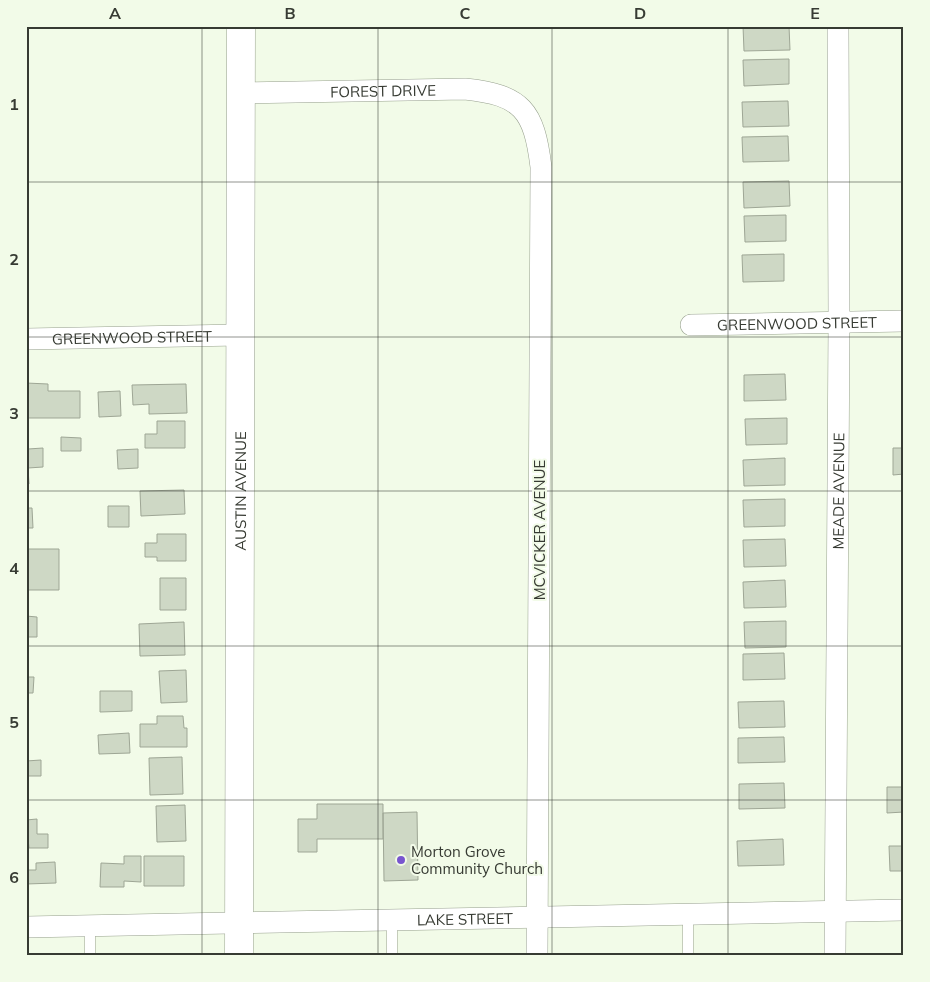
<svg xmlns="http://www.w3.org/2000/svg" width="930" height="982" viewBox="0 0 930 982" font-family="Mulish,sans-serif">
<rect width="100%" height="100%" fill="#f2fbe8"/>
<path fill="#ced8c5" stroke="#9ea695" d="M743,26h46l1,24 -46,1z
M789,59v25l-45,2 -1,-26z
M788,101l1,25 -46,1 -1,-25z
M788,136l1,25 -46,1 -1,-25z
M789,181l1,25 -46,2 -1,-26z
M786,215v26l-41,1 -1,-26z
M784,254v27l-41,1 -1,-27z
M785,374l1,26 -42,1v-26z
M26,383l22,1v7h32v27h-54z
M186,384l1,29 -38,1v-10l-16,1 -1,-20z
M120,391l1,25 -22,1 -1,-25z
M787,418v26l-41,1 -1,-26z
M157,421h28v27h-40v-14h12z
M61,437l20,1v13h-20z
M26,443l2,6 15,-1v19l-15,1 1,16h-3z
M893,448h11v26l-11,1z
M138,449v19l-20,1 -1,-19z
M785,458v27l-41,1 -1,-26z
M184,490l1,24 -44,2 -1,-25z
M785,499v27l-41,1 -1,-27z
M108,506h21v21h-21z
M26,508h6l1,20h-7z
M157,534h29v27h-29v-4h-12v-14h12z
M785,539l1,27 -42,1 -1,-27z
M26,549h33v41h-33z
M160,578h26v32h-26z
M785,580l1,27 -42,1 -1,-26z
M26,616l11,1v20h-11z
M786,621v26l-41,1 -1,-26z
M184,622l1,33 -45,1 -1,-32z
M784,653l1,26 -42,1v-26z
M186,670l1,32 -26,1 -2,-32z
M26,677h8l-1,16h-7z
M100,691h32v20l-32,1z
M784,701l1,26 -46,1 -1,-26z
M157,716h26l1,12h3v19h-47v-23h17z
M129,733l1,20 -31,1 -1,-19z
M784,737l1,25 -47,1v-25z
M182,757l1,37 -33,1 -1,-37z
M41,760v16h-15v-15z
M784,783l1,25 -46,1v-25z
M887,787h17v25l-17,1z
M317,804h66v35h-66v13h-19v-33h19z
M185,805l1,36 -29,1 -1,-36z
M417,812l1,68 -34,1 -1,-68z
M37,819v15h11v14h-19l-3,-28z
M783,839l1,26 -46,1 -1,-25z
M889,846h15v25h-14z
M124,856h17v26l-17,-1v6h-24l1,-24 23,1z
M144,856h40v30h-40z
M55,862l1,21 -30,1v-14h10v-7z"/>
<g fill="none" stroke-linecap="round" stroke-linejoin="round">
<g stroke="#97a08e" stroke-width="11">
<path id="lane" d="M90,926v30
M392,956v-36
M688,956v-42"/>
</g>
<g stroke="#97a08e" stroke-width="22">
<g id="street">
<path id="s1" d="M241,93l224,-4c57,6 69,21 76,78l-4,789"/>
<path id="s2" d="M691,325l213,-4"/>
<path id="s3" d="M26,339l213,-4"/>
<path id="s4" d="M26,927l878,-17"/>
<path id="s5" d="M835,956l4,-634 -1,-296"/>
</g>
</g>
<g stroke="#97a08e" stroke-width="29">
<g id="secondary">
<path id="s6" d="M239,956l2,-930"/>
</g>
</g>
<use href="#lane" stroke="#fff" stroke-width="10"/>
<use href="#street" stroke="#fff" stroke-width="21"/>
<use href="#secondary" stroke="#fff" stroke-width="28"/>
</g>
<path fill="none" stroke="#373b33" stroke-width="1" stroke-opacity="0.55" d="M202,26v930M378,26v930M552,26v930M728,26v930M26,182h878M26,337h878M26,491h878M26,646h878M26,800h878"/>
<circle fill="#7855cf" stroke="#f2fbe8" stroke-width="2" cx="401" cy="860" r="5"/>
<g text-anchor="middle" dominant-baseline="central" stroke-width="4" stroke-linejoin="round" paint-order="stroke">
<g font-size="15" fill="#373b33" stroke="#f2fbe8">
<text stroke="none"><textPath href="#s1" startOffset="142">FOREST DRIVE</textPath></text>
<text stroke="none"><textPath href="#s2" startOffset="106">GREENWOOD STREET</textPath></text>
<text stroke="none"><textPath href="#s3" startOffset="106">GREENWOOD STREET</textPath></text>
<text stroke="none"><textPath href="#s6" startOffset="465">AUSTIN AVENUE</textPath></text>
<text stroke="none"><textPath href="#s5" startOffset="465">MEADE AVENUE</textPath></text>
<text transform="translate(539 530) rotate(-90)">MCVICKER AVENUE</text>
<text stroke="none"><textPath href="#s4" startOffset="439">LAKE STREET</textPath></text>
</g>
<g font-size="15" fill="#373b33" stroke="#f2fbe8" text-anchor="start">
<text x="411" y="851">Morton Grove<tspan x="411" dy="17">Community Church</tspan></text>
</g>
</g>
<rect width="930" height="982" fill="none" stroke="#f2fbe8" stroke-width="55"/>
<rect x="28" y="28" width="874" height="926" fill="none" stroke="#373b33" stroke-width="2"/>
<g font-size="16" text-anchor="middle" font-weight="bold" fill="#373b33">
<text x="115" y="19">A</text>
<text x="290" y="19">B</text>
<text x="465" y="19">C</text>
<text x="640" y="19">D</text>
<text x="815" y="19">E</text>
<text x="14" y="110">1</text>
<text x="14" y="265">2</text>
<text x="14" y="419">3</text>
<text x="14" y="574">4</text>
<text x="14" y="728">5</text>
<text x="14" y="883">6</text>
</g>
</svg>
